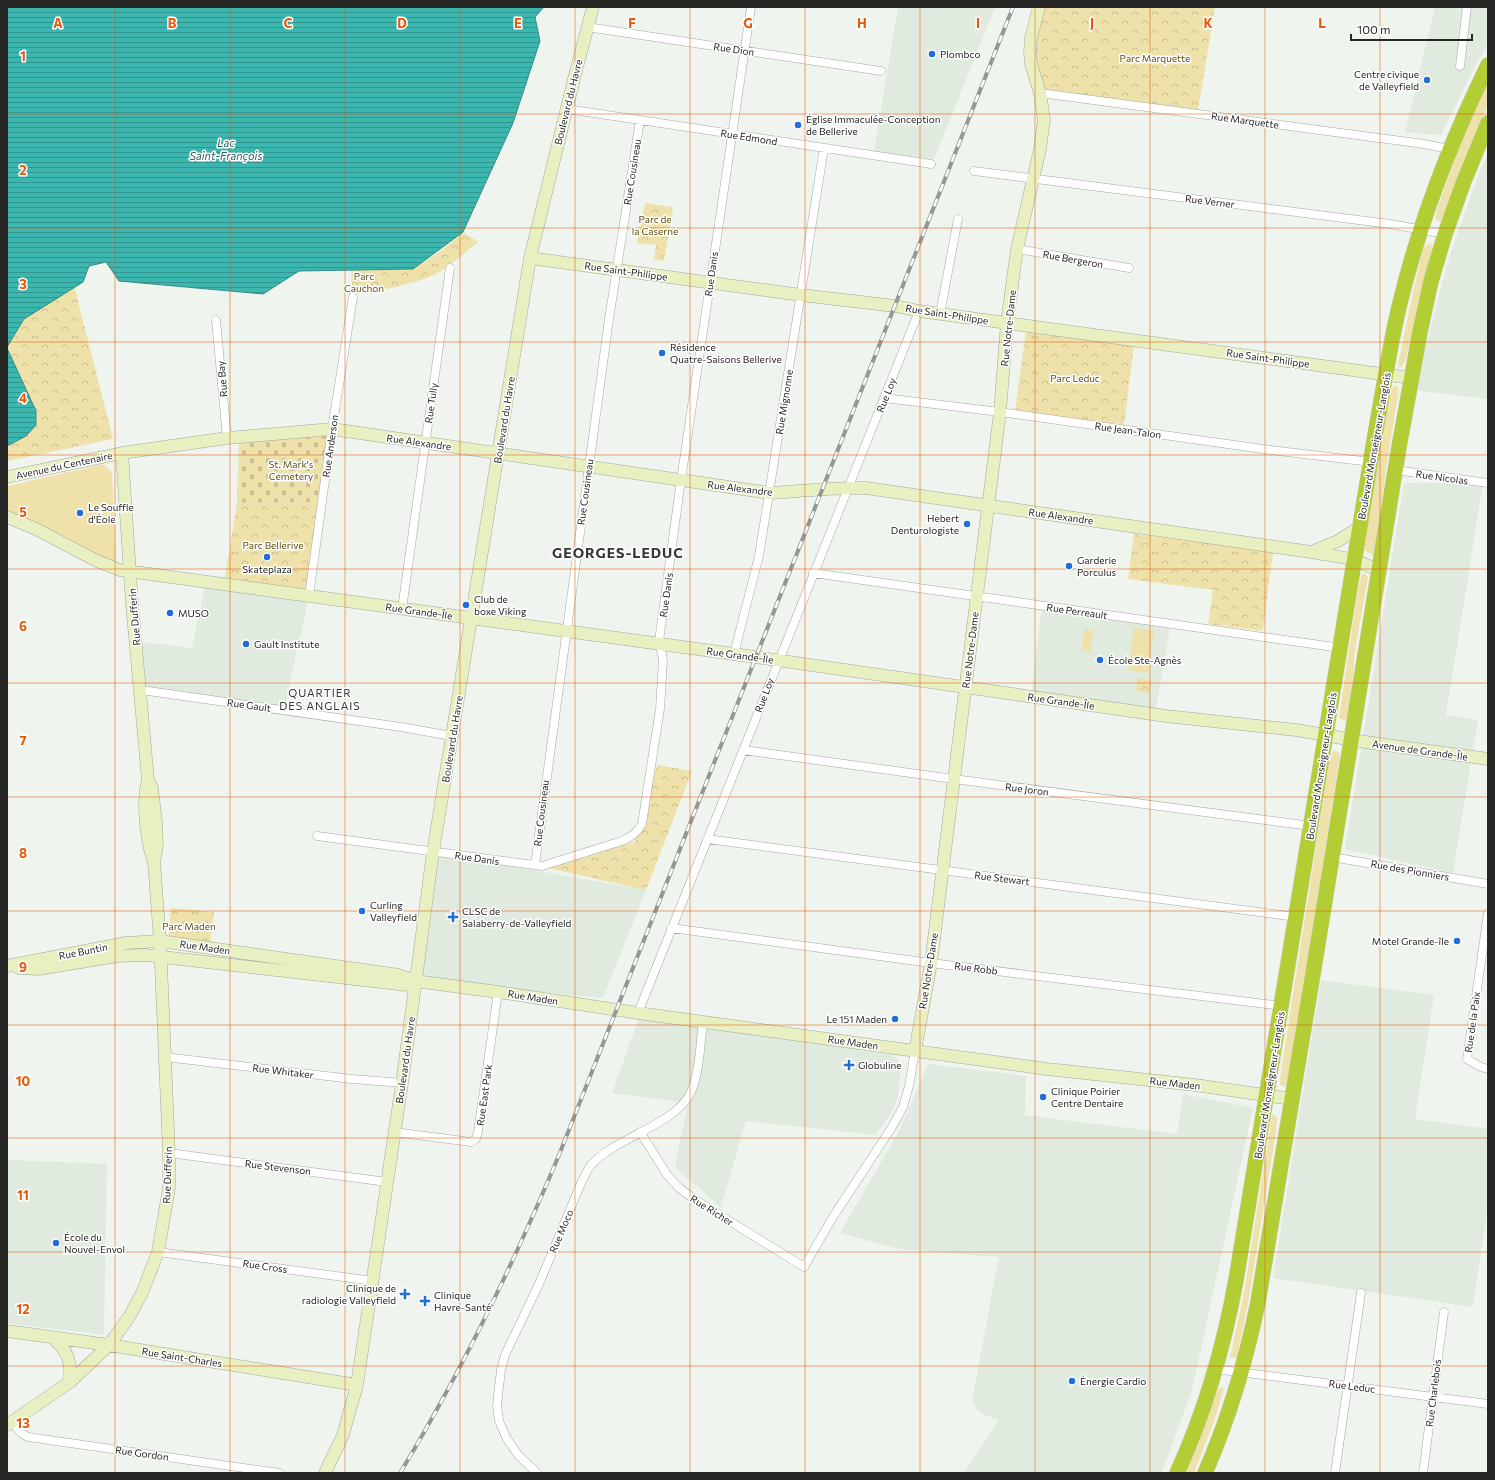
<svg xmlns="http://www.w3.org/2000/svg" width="1495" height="1480" viewBox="0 0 1495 1480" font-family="Commissioner,sans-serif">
<defs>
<pattern id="forest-crowns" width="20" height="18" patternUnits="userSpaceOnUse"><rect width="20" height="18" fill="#eee1aa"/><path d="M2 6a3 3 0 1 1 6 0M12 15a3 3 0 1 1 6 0" fill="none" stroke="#ccc192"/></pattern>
<pattern id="cemetery-stones" width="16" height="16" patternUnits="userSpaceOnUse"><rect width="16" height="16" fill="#eee1aa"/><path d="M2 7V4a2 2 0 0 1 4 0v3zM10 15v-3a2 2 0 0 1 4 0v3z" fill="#ccc192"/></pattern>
<pattern id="water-rules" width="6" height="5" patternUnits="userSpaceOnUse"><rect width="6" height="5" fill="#3cb7b0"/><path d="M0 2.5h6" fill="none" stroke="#32958f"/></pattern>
</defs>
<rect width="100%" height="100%" fill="#eff4ee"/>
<path fill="#e0eadf" d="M898,7h97l-61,152 -60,-7z
M1435,7h53v36l-12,21 -35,71 -36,-3z
M1488,152v247l-74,-9 37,-139 30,-83z
M1404,483h79l-37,232 32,5 -25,153 -108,-24z
M206,581l103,15 -25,114 -143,-20 -5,-49 56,7z
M1042,606l129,18 -16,90 -124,-18z
M433,852l213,38 -43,108 -188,-17z
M1321,980l113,15 -19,124 73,10v76l-15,102 -200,-29z
M639,1018l252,37 6,3 4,9 -3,30 -7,16 -15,22 -130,-14 -25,87 -24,-22 -13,-9 -9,-11 13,-63 -76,-10z
M928,1064l98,12 -1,39 30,4 122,15 6,-40 70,14 -61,282 -23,63 -8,20h-197l35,-53 -14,-5 -9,-6 -4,-8 27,-144 -100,-8 -59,-16 59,-102z
M7,1160l100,4 -3,171 -97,-12z"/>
<path fill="#eee1aa" d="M1488,82v23l-25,57 -19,53 -2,5 -5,1 -2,-5 29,-84z
M1428,244l4,1v5l-26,109 -3,6 -3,3 -2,-3 11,-54 14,-62z
M1396,386l3,3 -13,80 -10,82 -1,5 -11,-6 26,-156 3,-7z
M104,464l8,9 4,86 -3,3 -106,-48v-28z
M1362,574h3l3,3 -13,73 -5,64 -5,7 -6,-3 19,-129z
M1134,628l20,3 -6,42 -20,-3z
M1085,629l8,2 -3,21 -9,-2z
M1334,751l5,1 1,3 -51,322 -2,7 -2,3 -5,-2v-7l49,-315 3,-9z
M1272,1115h3l2,3 -1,14 -28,171 -11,54 -7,1 14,-65z
M1219,1388h5l-7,25 -23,60h-11l32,-77z"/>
<path fill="url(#forest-crowns)" d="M1045,7h170l-18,109 -157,-23 -7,-31 5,-38z
M645,203l28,4 -9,54 -10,-1 2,-15 -19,-2z
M463,232l15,10c-14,11 -28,25 -44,33 -25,11 -55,15 -81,20l-2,-25 62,-1 27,-17z
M76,285l-1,4 38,150 -106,22v-15l19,-10 9,-11 1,-14 -29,-64 17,-28z
M1026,331l108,14 -10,80 -109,-14z
M321,502l-12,94 -85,-12 13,-81z
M1134,534l139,17 -10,80 -55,-7 5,-34 -85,-11z
M1138,678l13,2 -2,13 -13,-2z
M657,765l35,6 -46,119 -111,-25 100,-23z
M171,908l43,4 -4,33 -42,-6z"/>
<path fill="url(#cemetery-stones)" d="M331,433l-10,69 -84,1 2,-63z"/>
<path fill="url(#water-rules)" stroke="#358c86" d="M7,7h537l-9,10 5,24 -27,82 -50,109 -50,37 -114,2 -36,23 -144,-13 -13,-19 -17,4 -6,16 -59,37 -17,28z
M7,348l29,63v14l-10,11 -19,10z"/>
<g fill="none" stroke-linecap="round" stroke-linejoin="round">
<g stroke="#a4a8a3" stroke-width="9">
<path id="street" d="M587,27l294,44
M1460,66l7,-59
M1040,93l384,51 25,5
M567,109l364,55
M974,171l416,53 55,10
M1017,249l112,19
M940,314l18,-95
M216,320l11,118
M884,398l116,14 270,38 101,12
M1395,470l93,13
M813,573l528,75
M309,596l23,-167 21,-132
M402,609l48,-341
M734,654l25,-98 65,-408
M141,690l260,37 51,9
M743,750l211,29 357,47
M317,836l225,30 80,-25c9,-4 15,-8 20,-17l18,-115 3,-49 -4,-19 22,-161 70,-473
M707,839l589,78
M1332,857l156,27
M535,865l74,-546 31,-199
M1488,913l-21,146 14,8 7,2
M671,928l260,35 351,43
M638,1013c92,-235 188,-468 281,-702
M165,1057l187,22 50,4
M394,1132l77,10 5,-3 2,-7 20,-140
M640,1132l28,44 11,12 15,11 110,68 29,-50 59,-90 11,-20 6,-21 6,-35
M169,1153l218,29
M158,1252l215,29
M1215,1369l273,35
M12,1422l9,11 7,4 251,36
M537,1473l-18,-17 -12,-17 -8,-18 -2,-16 4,-35 4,-15 34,-71 43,-103c3,-5 5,-11 9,-16 24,-27 83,-40 99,-71 10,-20 10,-50 13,-72
M1335,1473l26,-180
M1423,1473l21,-161"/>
</g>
<g stroke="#a4a8a3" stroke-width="13">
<path id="secondary" d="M530,258l271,37 94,11 24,5 492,67
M122,453l10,151 16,176c-6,20 -2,60 5,79
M7,477l115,-24 105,-15 105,-9 438,64c32,-2 65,-6 96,-5l445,64c26,5 45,5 67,19
M7,517l29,12 61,32 23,9 614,84 432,62 130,14 69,12 123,17
M1311,552l27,-11 23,-15
M7,966l119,-23 34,-2 239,34 16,6 83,11 140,21 409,56 148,16 97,14
M18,968l21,1 78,-13 28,-1 253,29 7,1 10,-4
M915,1051l16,-88 23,-184 46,-367 7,-89 10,-74 23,-100 4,-29 -4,-27 -9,-29 -1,-13 1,-13 8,-31
M7,1331l102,14 248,40
M53,1338c16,14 18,23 17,44
M7,1425l63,-43 39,-37 20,-28 13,-24 16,-41 11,-64v-35l-9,-212 -6,-79 3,-16 -1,-24 -4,-34 -4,-8
M325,1473l18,-38 14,-50 45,-302 31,-231 97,-594 46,-187 17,-64"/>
</g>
<g stroke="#cfcfcf" stroke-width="16">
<path id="highway" d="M1177,1473c28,-61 47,-127 59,-193l139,-845c8,-43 14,-86 24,-128 20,-84 51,-164 89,-242
M1205,1473c24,-55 41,-112 53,-171l53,-316 88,-539 21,-115 11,-51 14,-47 19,-53 24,-58"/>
</g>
<use href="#street" stroke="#fff" stroke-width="8"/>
<use href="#secondary" stroke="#e8f0c2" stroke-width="12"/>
<use href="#highway" stroke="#b3cd34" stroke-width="15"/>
<g stroke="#949793" stroke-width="4">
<path id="rail" d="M400,1473c62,-102 113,-208 159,-318l454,-1148"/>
</g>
<use href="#rail" stroke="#fff" stroke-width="2.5" stroke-dasharray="8" stroke-linecap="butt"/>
</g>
<path fill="none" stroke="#e8590c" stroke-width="1" stroke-opacity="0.55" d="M115,7v1466M230,7v1466M345,7v1466M460,7v1466M575,7v1466M690,7v1466M805,7v1466M920,7v1466M1035,7v1466M1150,7v1466M1265,7v1466M1380,7v1466M7,114h1481M7,228h1481M7,342h1481M7,455h1481M7,569h1481M7,683h1481M7,797h1481M7,911h1481M7,1025h1481M7,1138h1481M7,1252h1481M7,1366h1481"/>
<g fill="#226dd9" stroke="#fff" stroke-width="1.5">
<circle cx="932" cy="54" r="4"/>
<circle cx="1427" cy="80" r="4"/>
<circle cx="798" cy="125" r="4"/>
<circle cx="662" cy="353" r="4"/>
<circle cx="80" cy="513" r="4"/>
<circle cx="967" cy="524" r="4"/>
<circle cx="267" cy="557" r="4"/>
<circle cx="1069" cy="566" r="4"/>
<circle cx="466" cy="605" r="4"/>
<circle cx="170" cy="613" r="4"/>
<circle cx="246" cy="644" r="4"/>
<circle cx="1100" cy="660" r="4"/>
<circle cx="362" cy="911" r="4"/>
<path d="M451 911h4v4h4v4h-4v4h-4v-4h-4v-4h4z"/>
<circle cx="1457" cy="941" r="4"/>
<circle cx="895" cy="1019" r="4"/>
<path d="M847 1059h4v4h4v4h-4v4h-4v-4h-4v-4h4z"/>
<circle cx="1043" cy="1097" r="4"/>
<circle cx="56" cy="1243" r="4"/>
<path d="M403 1288h4v4h4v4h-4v4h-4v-4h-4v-4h4z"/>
<path d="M423 1295h4v4h4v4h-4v4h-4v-4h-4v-4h4z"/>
<circle cx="1072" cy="1381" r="4"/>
</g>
<g text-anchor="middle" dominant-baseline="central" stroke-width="3" stroke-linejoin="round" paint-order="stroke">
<g font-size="10" fill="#262725" stroke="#fff">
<text transform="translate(734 49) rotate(8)">Rue Dion</text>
<text transform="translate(568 102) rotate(-76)">Boulevard du Havre</text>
<text transform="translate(1245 120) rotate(8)">Rue Marquette</text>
<text transform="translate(749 137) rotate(9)">Rue Edmond</text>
<text transform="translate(632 172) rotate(-81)">Rue Cousineau</text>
<text transform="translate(1210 201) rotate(7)">Rue Verner</text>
<text transform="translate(1073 259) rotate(10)">Rue Bergeron</text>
<text transform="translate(626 271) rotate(8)">Rue Saint-Philippe</text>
<text transform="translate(711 274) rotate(-82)">Rue Danis</text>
<text transform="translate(947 314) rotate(9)">Rue Saint-Philippe</text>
<text transform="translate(1008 328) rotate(-84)">Rue Notre-Dame</text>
<text transform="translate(1268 358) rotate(8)">Rue Saint-Philippe</text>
<text transform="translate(222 379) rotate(-95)">Rue Bay</text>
<text transform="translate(886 395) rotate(-68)">Rue Loy</text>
<text transform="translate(784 402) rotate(-81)">Rue Mignonne</text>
<text transform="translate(431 403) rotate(-82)">Rue Tully</text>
<text transform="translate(504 420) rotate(-81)">Boulevard du Havre</text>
<text transform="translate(1128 430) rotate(8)">Rue Jean-Talon</text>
<text transform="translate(419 442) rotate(8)">Rue Alexandre</text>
<text transform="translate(330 446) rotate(-82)">Rue Anderson</text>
<text transform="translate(1374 446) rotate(-80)">Boulevard Monseigneur-Langlois</text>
<text transform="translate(64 465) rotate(-12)">Avenue du Centenaire</text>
<text transform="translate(1442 477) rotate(8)">Rue Nicolas</text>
<text transform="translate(740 488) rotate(7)">Rue Alexandre</text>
<text transform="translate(585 492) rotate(-82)">Rue Cousineau</text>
<text transform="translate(1061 516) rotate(8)">Rue Alexandre</text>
<text transform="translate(666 595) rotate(-82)">Rue Danis</text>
<text transform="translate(419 611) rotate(8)">Rue Grande-Île</text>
<text transform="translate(1077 611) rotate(8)">Rue Perreault</text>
<text transform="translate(134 617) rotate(-95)">Rue Dufferin</text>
<text transform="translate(970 650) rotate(-83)">Rue Notre-Dame</text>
<text transform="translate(740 655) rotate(8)">Rue Grande-Île</text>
<text transform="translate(764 695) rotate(-69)">Rue Loy</text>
<text transform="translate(1061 701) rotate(8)">Rue Grande-Île</text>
<text transform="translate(249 705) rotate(8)">Rue Gault</text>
<text transform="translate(452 739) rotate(-81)">Boulevard du Havre</text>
<text transform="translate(1420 750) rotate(8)">Avenue de Grande-Île</text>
<text transform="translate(1321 766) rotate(-81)">Boulevard Monseigneur-Langlois</text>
<text transform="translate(1027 789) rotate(7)">Rue Joron</text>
<text transform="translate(541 813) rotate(-83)">Rue Cousineau</text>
<text transform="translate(477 858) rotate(8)">Rue Danis</text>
<text transform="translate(1410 870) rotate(10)">Rue des Pionniers</text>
<text transform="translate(1002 878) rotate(7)">Rue Stewart</text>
<text transform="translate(205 947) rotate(8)">Rue Maden</text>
<text transform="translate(83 951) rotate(-11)">Rue Buntin</text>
<text transform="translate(976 968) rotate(7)">Rue Robb</text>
<text transform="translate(928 971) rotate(-81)">Rue Notre-Dame</text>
<text transform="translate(533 997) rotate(9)">Rue Maden</text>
<text transform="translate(1472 1022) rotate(-82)">Rue de la Paix</text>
<text transform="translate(853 1042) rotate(8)">Rue Maden</text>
<text transform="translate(405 1060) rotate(-82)">Boulevard du Havre</text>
<text transform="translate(283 1071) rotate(7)">Rue Whitaker</text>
<text transform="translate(1175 1083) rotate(6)">Rue Maden</text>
<text transform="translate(1269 1085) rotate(-81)">Boulevard Monseigneur-Langlois</text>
<text transform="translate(484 1095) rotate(-82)">Rue East Park</text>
<text transform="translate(278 1167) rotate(7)">Rue Stevenson</text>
<text transform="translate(167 1175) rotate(-88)">Rue Dufferin</text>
<text transform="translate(712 1210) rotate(32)">Rue Richer</text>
<text transform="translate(561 1231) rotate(-67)">Rue Moco</text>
<text transform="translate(265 1266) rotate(8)">Rue Cross</text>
<text transform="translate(182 1357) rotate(9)">Rue Saint-Charles</text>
<text transform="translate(1352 1386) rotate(7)">Rue Leduc</text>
<text transform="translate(1433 1393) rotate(-83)">Rue Charlebois</text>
<text transform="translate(142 1453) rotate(8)">Rue Gordon</text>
</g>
<g font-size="10" fill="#262725" stroke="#fff" text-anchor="start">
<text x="940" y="54">Plombco</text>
<text x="1419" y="74" text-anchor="end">Centre civique<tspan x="1419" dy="12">de Valleyfield</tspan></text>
<text x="806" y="119">Église Immaculée-Conception<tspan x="806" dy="12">de Bellerive</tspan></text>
<text x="670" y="347">Résidence<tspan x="670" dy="12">Quatre-Saisons Bellerive</tspan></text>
<text x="88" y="507">Le Souffle<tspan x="88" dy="12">d'Éole</tspan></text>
<text x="959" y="518" text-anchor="end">Hebert<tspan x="959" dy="12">Denturologiste</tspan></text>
<text x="1077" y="560">Garderie<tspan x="1077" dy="12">Porculus</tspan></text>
<text x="267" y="569" text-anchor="middle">Skateplaza</text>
<text x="474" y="599">Club de<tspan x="474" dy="12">boxe Viking</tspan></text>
<text x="178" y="613">MUSO</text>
<text x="254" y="644">Gault Institute</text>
<text x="1108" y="660">École Ste-Agnès</text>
<text x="370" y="905">Curling<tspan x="370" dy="12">Valleyfield</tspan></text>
<text x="462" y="911">CLSC de<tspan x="462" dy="12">Salaberry-de-Valleyfield</tspan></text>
<text x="1449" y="941" text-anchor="end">Motel Grande-île</text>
<text x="887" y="1019" text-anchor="end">Le 151 Maden</text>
<text x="858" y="1065">Globuline</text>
<text x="1051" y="1091">Clinique Poirier<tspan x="1051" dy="12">Centre Dentaire</tspan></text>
<text x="64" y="1237">École du<tspan x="64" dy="12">Nouvel-Envol</tspan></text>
<text x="396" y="1288" text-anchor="end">Clinique de<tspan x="396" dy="12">radiologie Valleyfield</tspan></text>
<text x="434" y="1295">Clinique<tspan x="434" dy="12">Havre-Santé</tspan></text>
<text x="1080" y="1381">Énergie Cardio</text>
</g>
<g font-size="10" fill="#605211" stroke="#fff">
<text x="1155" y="58">Parc Marquette</text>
<text x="655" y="219">Parc de<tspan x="655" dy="12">la Caserne</tspan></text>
<text x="364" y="276">Parc<tspan x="364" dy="12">Cauchon</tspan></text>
<text x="1075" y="378">Parc Leduc</text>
<text x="291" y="464">St. Mark's<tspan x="291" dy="12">Cemetery</tspan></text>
<text x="273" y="545">Parc Bellerive</text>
<text x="189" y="926">Parc Maden</text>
</g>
<g font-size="11" font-style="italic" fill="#2d605c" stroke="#fff">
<text x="226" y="142">Lac<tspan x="226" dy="13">Saint-François</tspan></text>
</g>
<g font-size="11" letter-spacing="1" fill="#353834" stroke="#fff">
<text x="320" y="692">QUARTIER<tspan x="320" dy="13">DES ANGLAIS</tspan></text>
</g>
<g font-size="14" font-weight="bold" letter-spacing="1" fill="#353834" stroke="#fff">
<text x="618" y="552">GEORGES-LEDUC</text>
</g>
</g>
<g font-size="13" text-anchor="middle" font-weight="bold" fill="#e8590c" stroke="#fff" stroke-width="3" stroke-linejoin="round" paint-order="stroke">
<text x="58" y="28">A</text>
<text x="172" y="28">B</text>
<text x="288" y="28">C</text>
<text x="402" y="28">D</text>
<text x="518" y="28">E</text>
<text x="632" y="28">F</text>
<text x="748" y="28">G</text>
<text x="862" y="28">H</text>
<text x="978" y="28">I</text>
<text x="1092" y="28">J</text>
<text x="1208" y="28">K</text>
<text x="1322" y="28">L</text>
<text x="23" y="61">1</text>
<text x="23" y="175">2</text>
<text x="23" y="289">3</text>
<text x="23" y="403">4</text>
<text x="23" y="517">5</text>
<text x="23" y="631">6</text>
<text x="23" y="745">7</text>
<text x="23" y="858">8</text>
<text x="23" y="972">9</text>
<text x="23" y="1086">10</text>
<text x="23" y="1200">11</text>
<text x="23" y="1314">12</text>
<text x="23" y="1428">13</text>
</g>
<rect width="1495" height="1480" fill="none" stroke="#262725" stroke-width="16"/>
<path d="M1351 34v6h121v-6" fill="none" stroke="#262725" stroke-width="2"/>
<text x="1357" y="34" font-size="12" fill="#262725" stroke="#ffffff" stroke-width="3" paint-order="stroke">100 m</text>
</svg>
